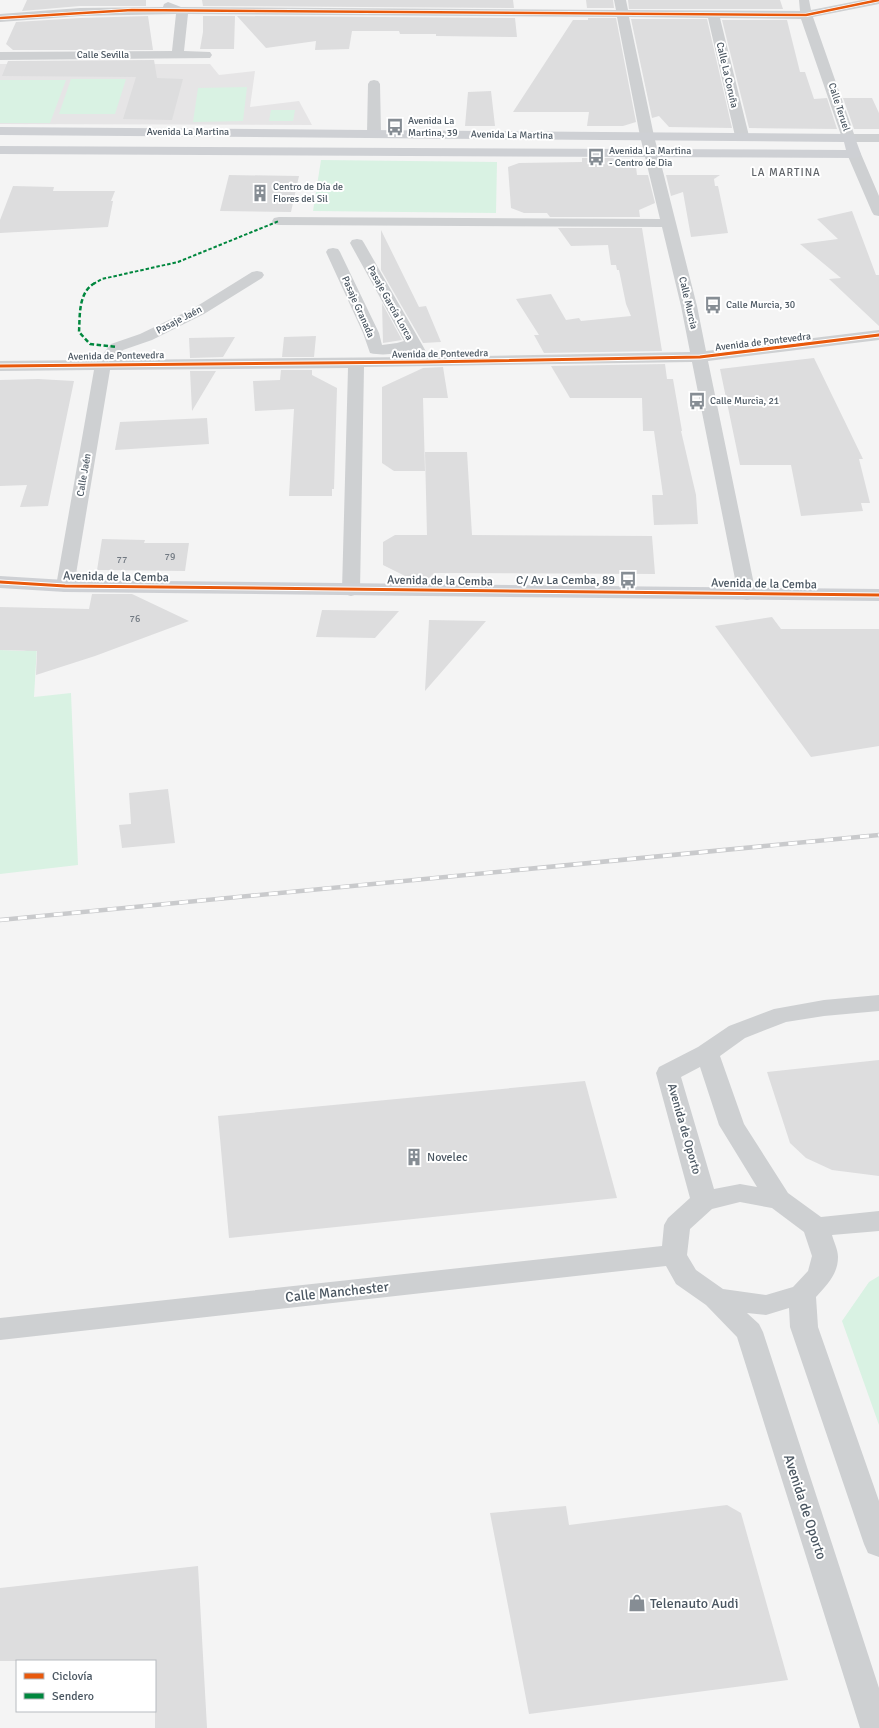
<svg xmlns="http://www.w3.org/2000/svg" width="879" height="1728" viewBox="0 0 879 1728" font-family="Signika,sans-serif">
<rect width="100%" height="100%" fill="#f4f4f4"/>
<path fill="#e6e5e6" d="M0,64h210l9,11 36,-4 -5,36 49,-6 13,24 -312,-1z"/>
<path fill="#d9f2e3" d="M71,79h55l-11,35h-56z
M0,80h66l-16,43h-50z
M247,87l-4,34 -50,1 5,-34z
M271,110h24l-2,11h-24z
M321,160l176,2 -1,51 -183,-2z
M37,646l-3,51 37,-4 7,172 -78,9v-224l24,1z
M879,1276v149l-37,-104 27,-39z"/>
<path fill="#ddddde" d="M27,0h119v6h-66l-58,5z
M202,0h311l1,8 -311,-2z
M586,0h27l1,8h-27z
M628,0h152l3,9h-154z
M148,16l5,34h-140l-7,-6 10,-22 64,-4z
M203,16h32l-1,33h-34l3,-17z
M237,16l278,2 2,19 -81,-1v-2h-36l-1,-3h-47l-3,18 -34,1 1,-9 -50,7z
M588,18h28l20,104 -13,4h-36l2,-14h-76l60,-92h15z
M631,19h76l25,109 -63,-1 -10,-11 -7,2z
M722,20h65l13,52h5l9,27 13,-1 10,31 -88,-1z
M154,60l3,18 26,1 -11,41 -49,-1 13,-42 -134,-1 6,-15z
M491,91l4,35h-30l3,-34z
M843,98h29l7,15v16h-25z
M582,158h30l24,9 1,8h11l7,28 -16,7 1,7h-90l-3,-4h-23l-13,-5 -3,-41 11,-4 63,-1z
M229,175l70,1 -8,36 -71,-1z
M666,175h54l-6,4 1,7h3l10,47 -37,4 -8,-45 -12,4z
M13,186l41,1 -1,4h62l-4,10h2l-5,26 -108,6v-13z
M852,211l24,64h3v51l-50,-47 12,-1 -41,-34 38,-5 -21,-20z
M558,228h84l20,123 -118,2 -10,-18h5l-23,-36 35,-5 15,26 13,-2 2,3 50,-5 -5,-12 -7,-34h-2l-1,-5h-5l-3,-20 -37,1z
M381,230l38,77 7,-1 15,36 -18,1 -42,-73z
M382,303l20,37 -19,3z
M316,336l-2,21h-32l2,-20z
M235,337l-12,20 -33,1 -1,-20z
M814,358l49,101h-4l11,44h-9l2,8 -62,5 -10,-51h-51l-20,-96z
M665,364l2,15h6l9,52h-1l15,64 2,29 -44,1 -2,-30h11l-9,-64h-11l-1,-33h-72l-19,-32z
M443,367l5,31h-25l2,73h-31l-12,-8v-76l41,-19z
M281,370h31v5l25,13 -3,101h-2v7h-43l5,-87 -39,2 -2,-30 27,-1z
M190,371h26l-24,40z
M38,379l36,2 -26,125 -28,1 7,-22 -27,1v-106z
M207,418l2,26 -94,6 5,-28z
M425,452h42l5,83 180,1 3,38 -221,-1 -9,9h-8l-34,-17v-23l12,-7h32z
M102,539l43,1 -1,3h45l-4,28 -88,-1z
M92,594h40l57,27 -94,35 -59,19 1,-24 -37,-1v-43l89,2z
M322,610l77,1 -24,27 -59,-1z
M772,617l9,12h98v117l-68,11 -96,-131z
M429,620l57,1 -61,70z
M168,789l7,54 -53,5 -3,-23 12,-1 -2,-31z
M879,1060v116l-47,-6 -26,-12 -16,-15 -23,-71z
M585,1081l32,117 -388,40 -11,-122z
M727,1505l14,8 47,167 -259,34 -39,-201 76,-7 3,19z
M198,1566l9,162h-52v-67h-155v-73z"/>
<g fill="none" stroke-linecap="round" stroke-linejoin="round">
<path fill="#ced0d2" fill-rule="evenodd" d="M614,0h12l2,10 172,1 -1,-11h10l2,10 51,-10h17v4l-66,13 41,117h25v8h-30l-5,-1 -2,-3 -41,-119 -81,-1 29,118 -2,3h-10l-2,-3 -27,-118 -79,-1 25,119 43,170 9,45 173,-21v10l-171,21 48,233 -2,4 -7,2 -7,-2 -2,-4 -46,-232 -328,5 -4,223 -2,4 -7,2 -7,-2 -2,-4 6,-222 -238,2 -36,216 -2,4 -7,2 -7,-2 -2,-4 38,-216 -94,1v-10l98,-1 13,-16 29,-10 54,-26 58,-36 5,-1 5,1 2,3 -2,3 -58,36 -52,26 -29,10 -8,10 299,-3 -5,-7c-11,4 -27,6 -39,3l-7,-20 -37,-81 2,-3 5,-1 5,1 2,3 39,81 3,12 15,-2 7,-2 -54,-98 2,-3 5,-1 5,1 2,3 64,112 -2,2 264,-5 -9,-46 -19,-79 -383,-2 -5,-1 -2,-3 2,-3 5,-1 381,2 -20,-83 -23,-119 -429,-3 -4,37 26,1 2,3 -2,3 -210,2v-8l172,-1 4,-37 -96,2 -80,6v-8l80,-6 83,-1 1,-3 4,-2 13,5 435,3z
M374,80l4,1 2,3 1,49 -2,3h-10l-2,-3 1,-49 2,-3z
M854,150l5,1 2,3 18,42v20l-5,-1 -2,-3 -25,-58 2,-3z
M879,995v16l-55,5 -38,6 -41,16 -25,18 24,68 44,69 33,24 58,-6v20l-47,4c2,7 6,15 6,22 0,17 -11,28 -22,40l2,30 61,174v56l-11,-4 -4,-9 -74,-217 -1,-19 -23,7 -19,-2 12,11 4,8 116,356v40h-19l-123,-391 -31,-32 -30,-21 -10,-18 -666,74v-22l662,-72 2,-21 4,-7 22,-20 -34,-125 3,-6 39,-20 31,-21 45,-17 50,-9zM700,1067l19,58 38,62 -17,-3 -26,5 -33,-112zM740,1202l32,6 32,24 8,24 -4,15 -15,16 -27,8 -43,-6 -27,-19 -9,-15 3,-26 22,-20z"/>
<path fill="#ced0d4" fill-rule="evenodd" d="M0,127l849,7 5,1 7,19 -2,3 -5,1 -854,-4v-8l846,4 -2,-8 -844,-7z
M0,576l65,4 814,9v12l-814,-9 -65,-4z"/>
<g stroke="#c9cacc" stroke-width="4.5">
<path id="rail" d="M0,920l879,-85"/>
</g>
<use href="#rail" stroke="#fff" stroke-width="3" stroke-dasharray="9" stroke-linecap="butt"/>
<path stroke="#00873e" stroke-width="2" stroke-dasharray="3.5 2" stroke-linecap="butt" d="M93,284l9,-5 76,-17 101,-41"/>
<path stroke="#00873e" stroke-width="2.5" stroke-dasharray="4.5 2.5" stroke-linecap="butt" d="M95,283c-17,9 -15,33 -16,49l11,12 27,3"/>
<g stroke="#fff" stroke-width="4">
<path id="cycleway-far1" d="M0,18l132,-8 674,5 73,-15"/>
</g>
<g stroke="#fff" stroke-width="5">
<path id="cycleway" d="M0,366l424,-4 276,-5 179,-22
M0,582l65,4 814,9"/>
</g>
<use href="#cycleway-far1" stroke="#e8590c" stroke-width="2.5"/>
<use href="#cycleway" stroke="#e8590c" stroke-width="3"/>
</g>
<defs>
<g id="bus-bare" transform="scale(1.38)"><path d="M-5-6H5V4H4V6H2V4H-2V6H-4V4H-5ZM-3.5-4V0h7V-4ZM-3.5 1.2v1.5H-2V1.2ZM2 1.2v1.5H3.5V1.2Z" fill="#868d94" stroke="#fff" stroke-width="2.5" paint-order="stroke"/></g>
<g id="building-bare" transform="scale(1.38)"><path d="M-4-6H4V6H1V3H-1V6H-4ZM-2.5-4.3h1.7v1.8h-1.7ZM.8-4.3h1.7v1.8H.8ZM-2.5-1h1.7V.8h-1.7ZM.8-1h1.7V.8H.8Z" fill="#868d94" stroke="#fff" stroke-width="2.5" paint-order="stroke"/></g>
<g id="shop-bare" transform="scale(1.38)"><path d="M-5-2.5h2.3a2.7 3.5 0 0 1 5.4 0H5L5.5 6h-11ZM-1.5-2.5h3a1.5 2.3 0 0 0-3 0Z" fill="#868d94" stroke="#fff" stroke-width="2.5" paint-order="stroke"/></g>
</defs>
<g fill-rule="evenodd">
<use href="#bus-bare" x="395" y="127"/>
<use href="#bus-bare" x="596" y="157"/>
<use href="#building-bare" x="260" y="193"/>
<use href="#bus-bare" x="713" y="305"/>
<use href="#bus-bare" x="697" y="401"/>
<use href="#bus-bare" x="628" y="580"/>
<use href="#building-bare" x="414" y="1157"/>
<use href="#shop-bare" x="637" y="1603"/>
</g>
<g text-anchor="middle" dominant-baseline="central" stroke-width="4" stroke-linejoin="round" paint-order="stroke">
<g font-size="10" fill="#4a5661" stroke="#fff">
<text x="103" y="55">Calle Sevilla</text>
<text transform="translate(727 75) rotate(77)">Calle La Coruña</text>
<text transform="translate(839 107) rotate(72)">Calle Teruel</text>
<text x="188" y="132">Avenida La Martina</text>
<text transform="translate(512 135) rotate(1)">Avenida La Martina</text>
<text transform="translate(390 303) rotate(61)">Pasaje García Lorca</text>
<text transform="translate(688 303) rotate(77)">Calle Murcia</text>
<text transform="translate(358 307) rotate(66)">Pasaje Granada</text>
<text transform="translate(179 320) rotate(-27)">Pasaje Jaén</text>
<text transform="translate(763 342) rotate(-7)">Avenida de Pontevedra</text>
<text transform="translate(440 354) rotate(-1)">Avenida de Pontevedra</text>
<text transform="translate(116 356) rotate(-1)">Avenida de Pontevedra</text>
<text transform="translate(84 475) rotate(-80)">Calle Jaén</text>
</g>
<g font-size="10" fill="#4a5661" stroke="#fff" text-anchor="start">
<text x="408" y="121">Avenida La<tspan x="408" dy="12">Martina, 39</tspan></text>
<text x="609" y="151">Avenida La Martina<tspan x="609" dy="12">- Centro de Dia</tspan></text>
<text x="273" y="187">Centro de Día de<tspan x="273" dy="12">Flores del Sil</tspan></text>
<text x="726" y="305">Calle Murcia, 30</text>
<text x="710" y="401">Calle Murcia, 21</text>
</g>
<g font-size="10" fill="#707881">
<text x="170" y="557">79</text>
<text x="122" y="560">77</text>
<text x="135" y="619">76</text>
</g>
<g font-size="11" letter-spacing="1" fill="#5f6368" stroke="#fff">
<text x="786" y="172">LA MARTINA</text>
</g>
<g font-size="12" fill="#4a5661" stroke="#fff">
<text transform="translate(116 577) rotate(1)">Avenida de la Cemba</text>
<text transform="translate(440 581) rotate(1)">Avenida de la Cemba</text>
<text transform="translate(764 584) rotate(1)">Avenida de la Cemba</text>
<text transform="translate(684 1129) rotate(74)">Avenida de Oporto</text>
</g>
<g font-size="12" fill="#4a5661" stroke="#fff" text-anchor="end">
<text x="615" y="580">C/ Av La Cemba, 89</text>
<text x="427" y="1157" text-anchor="start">Novelec</text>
</g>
<g font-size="14" fill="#4a5661" stroke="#fff">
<text transform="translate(337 1292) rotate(-6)">Calle Manchester</text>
<text transform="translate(805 1507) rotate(72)">Avenida de Oporto</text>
</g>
<g font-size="14" fill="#4a5661" stroke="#fff" text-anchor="start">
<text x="650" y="1603">Telenauto Audi</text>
</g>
</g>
<rect x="16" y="1660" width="140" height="52" fill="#ffffff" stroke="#b7bbc0"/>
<rect x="24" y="1673" width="20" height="6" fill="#e8590c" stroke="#b7bbc0"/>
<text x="52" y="1680" font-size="12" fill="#4a5661">Ciclovía</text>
<rect x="24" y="1693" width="20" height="6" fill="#00873e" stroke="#b7bbc0"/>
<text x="52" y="1700" font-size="12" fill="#4a5661">Sendero</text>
</svg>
